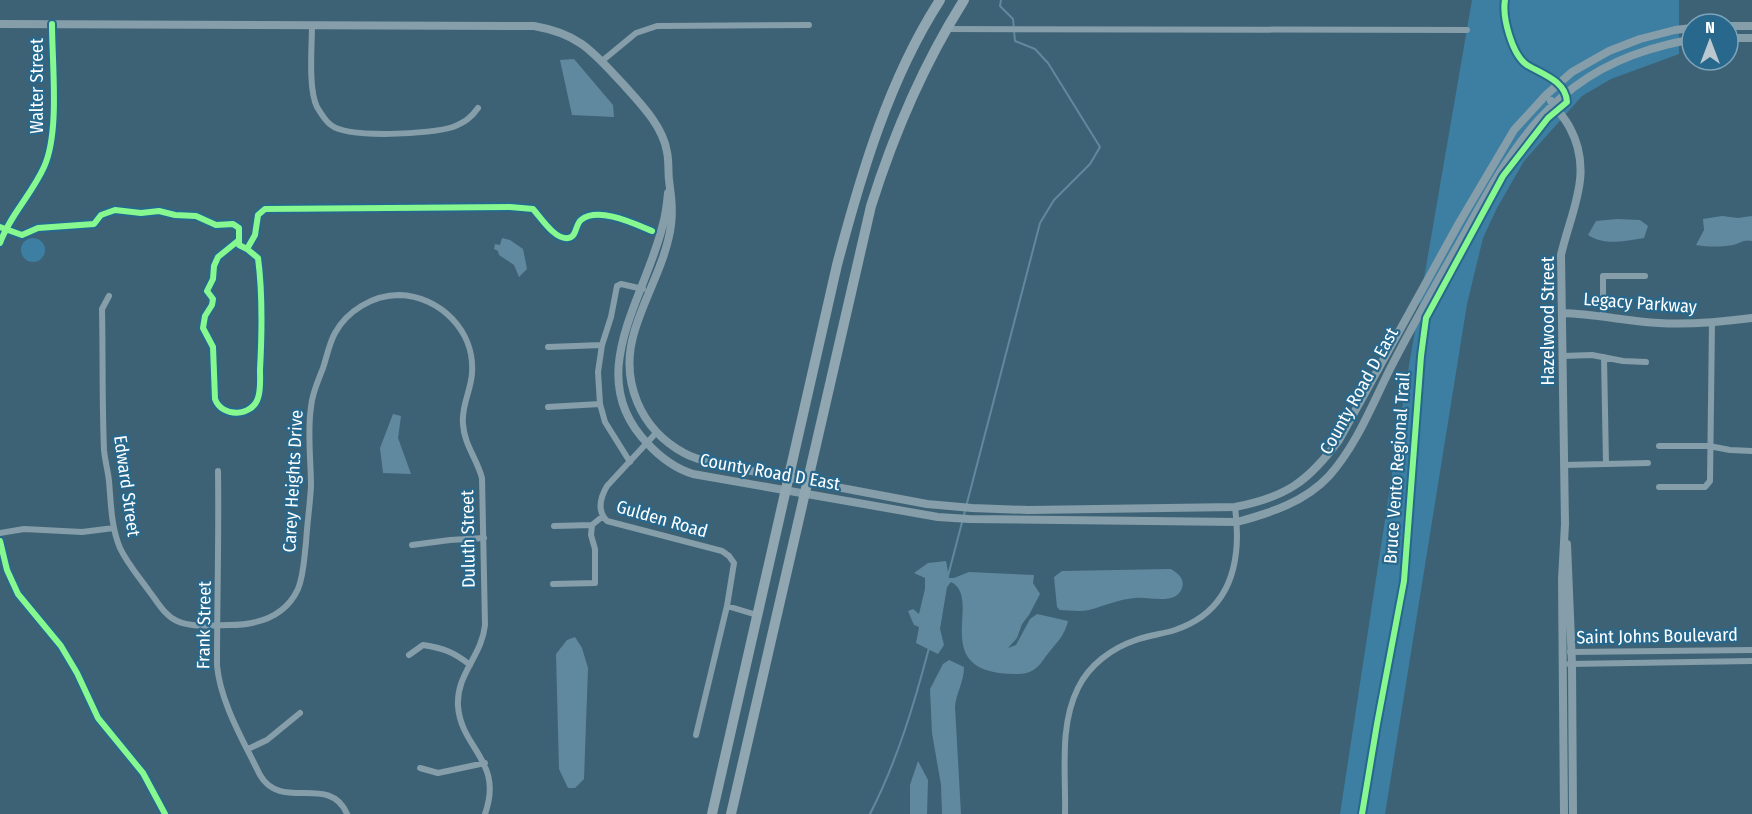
<svg xmlns="http://www.w3.org/2000/svg" width="1752" height="814" viewBox="0 0 1752 814" font-family="'Fira Sans Condensed',sans-serif">
<rect width="100%" height="100%" fill="#3e6275"/>
<path fill="#3c7fa2" d="M1472,0h207v54l-68,25 -29,17 -58,65 -27,47 -14,30 -16,66 -82,510h-45l66,-431z
M21 250a12 12 0 1 1 24 0a12 12 0 1 1-24 0Z"/>
<path fill="#6089a0" d="M574,59l39,46 1,12 -42,-2 -12,-55z
M1722,216l16,2 14,-2v25c-8,-2 -12,2 -19,4 -13,2 -24,2 -37,0l8,-15 -1,-11z
M1617,219l23,1 8,6 -4,12c-19,3 -39,8 -56,-3l8,-14z
M502,238l8,2 13,9 4,20 -8,8 -5,-12 -15,-10 -1,-4 -4,-2 1,-5 5,1z
M393,414l8,2 -3,22 13,36 -28,-1 -3,-25z
M946,561l3,17h5l15,-6 65,3 -1,8 7,11 -11,21 -7,9 -5,14 -9,10 8,-3 14,-26 7,-5 31,7c-3,15 -13,23 -22,35 -8,12 -14,18 -29,18 -93,0 -32,-75 -66,-92l-4,5 -7,42 4,16 -6,9 -22,-11 3,-16 -5,-2 -6,-14 5,-2 6,5 6,-25v-11l-11,-5 14,-10z
M1171,569c7,5 14,9 11,19 -6,18 -34,8 -47,10 -16,1 -31,8 -46,12 -9,2 -20,0 -29,0l-3,-3 -3,-30 8,-6z
M575,637l7,11 6,20 -4,111 -9,9h-7l-9,-19 -3,-115 11,-14z
M949,660l15,7c0,15 -8,26 -9,40l6,107h-19l-1,-29 -9,-52 -2,-44 13,-25z
M918,761l10,19 -1,34h-17v-29z"/>
<g fill="none" stroke-linecap="round" stroke-linejoin="round">
<path stroke="#6089a0" stroke-width="2" d="M948,576l92,-353 14,-23 36,-36 10,-17 -52,-84 -13,-14 -20,-8 -2,-22 -13,-13 1,-6
M870,814c27,-53 44,-109 59,-166"/>
<path stroke="#859ea9" stroke-width="6" d="M312,25c0,21 -4,64 5,82 3,5 9,15 14,18 17,14 101,9 122,2 12,-5 18,-9 25,-19
M946,29l521,1
M602,61l34,-28 21,-7 152,-1
M109,296l-7,13c1,47 0,94 2,141 1,11 4,21 5,31 2,22 2,46 11,67 7,15 19,29 29,43 8,10 15,24 28,30 15,7 36,4 52,4 28,0 56,-8 69,-36 6,-15 6,-31 8,-46 1,-19 4,-38 5,-57 0,-26 -4,-53 0,-79 1,-14 7,-26 12,-39 4,-12 6,-24 12,-35 12,-22 38,-38 64,-38 41,1 76,36 73,78 -1,18 -11,33 -9,51 1,20 14,35 19,54l3,147c-3,31 -29,49 -27,81 3,43 46,55 27,108
M1603,315v-39h42
M548,347l54,-2
M1562,356l30,-1 31,6 23,1
M1604,357l2,107
M548,407l52,-3
M656,433l-49,53c-7,12 -10,25 0,35l115,30 7,5 5,7 -7,43 -31,129
M1659,446h50l21,4 22,1
M630,462l-25,-40 -5,-18 -2,-32 4,-27 9,-28 6,-31 4,-2 22,5
M1564,465l84,-2
M218,471c1,65 -1,129 -1,194 3,37 27,77 43,110 21,37 70,-2 87,39
M1659,487h46l5,-6 2,-158
M554,526l38,-1
M0,533l24,-4 58,3 32,-4
M412,545l38,-5 34,-2
M553,584l42,-1v-34l-4,-14 1,-10 11,-9
M727,606l30,9
M1570,652l182,-2
M409,655l14,-10c20,3 31,7 47,20
M1569,664l183,-3
M248,749l19,-9 33,-27
M420,768l18,5 47,-10
M1065,814c1,-41 -6,-88 13,-126 11,-23 34,-40 58,-48 13,-5 27,-6 39,-10 57,-19 67,-70 60,-123"/>
<path stroke="#859ea9" stroke-width="8" d="M0,24l534,2c46,8 59,26 89,58 17,19 40,42 44,68 2,9 1,19 2,28 2,15 4,29 2,45 -5,38 -27,72 -37,108 -14,48 6,96 50,120 9,5 20,8 30,11l213,40 45,4 56,2 207,-3c51,-10 73,-25 104,-67l120,-217 55,-93 32,-35 26,-23 37,-21 31,-12 35,-9 17,-2
M1728,26h24
M1728,38h24
M1551,101c6,9 14,17 19,27 24,45 1,83 -9,127l4,269 -3,55 2,235
M668,193c-1,10 -2,21 -5,31 -17,74 -82,152 -15,220 13,14 26,24 45,30l245,43 31,2 268,3c33,-9 68,-20 92,-46 27,-30 43,-71 61,-107 22,-43 46,-85 70,-127 48,-86 86,-161 188,-192 14,-4 29,-9 44,-10
M0,243c10,-28 32,-49 44,-76 16,-35 8,-103 8,-143
M1562,313c33,1 64,8 97,10 31,2 62,-1 93,-5
M0,541l7,29 11,24 43,52 16,27 21,45 45,55 22,41
M1567,544l5,120 1,150"/>
<path stroke="#90a6b0" stroke-width="10" d="M712,814l125,-549c24,-91 52,-186 103,-265
M731,814l140,-608c23,-73 52,-141 93,-206"/>
<g stroke="#27688c" stroke-width="10">
<path id="cycleway" d="M0,227l22,8 16,-7 56,-4 7,-9 14,-5 26,3 18,-2 16,4 21,1 20,9 17,-1 6,4v17l8,4 8,-14 3,-20 7,-6 245,-2 23,2c8,9 22,31 35,29 9,-1 7,-13 13,-18 17,-14 54,4 71,11
M239,240l-21,17 -4,9 -1,13 -6,12 6,8 -1,6 -7,11 -2,12 10,19 2,52c7,19 37,18 43,-1 3,-9 2,-19 2,-28 2,-37 3,-75 -2,-112l-11,-9
M0,243c10,-28 32,-49 44,-76 16,-35 8,-103 8,-143
M0,541l7,29 11,24 43,52 16,27 21,45 45,55 22,41
M1362,814l15,-90 27,-143 17,-225 5,-38 77,-142 45,-58 19,-16c-1,-21 -25,-28 -40,-37 -15,-10 -25,-48 -22,-65"/>
</g>
<use href="#cycleway" stroke="#87f88f" stroke-width="6"/>
</g>
<g text-anchor="middle" dominant-baseline="central" stroke-width="4.5" stroke-linejoin="round" paint-order="stroke">
<g font-size="18" fill="#fff" stroke="#27688c">
<text transform="translate(37 86) rotate(-90)">Walter Street</text>
<text transform="translate(1640 303) rotate(4)">Legacy Parkway</text>
<text transform="translate(1548 321) rotate(-90)">Hazelwood Street</text>
<text transform="translate(1359 391) rotate(-61)">County Road D East</text>
<text transform="translate(1397 468) rotate(-86)">Bruce Vento Regional Trail</text>
<text transform="translate(770 472) rotate(10)">County Road D East</text>
<text transform="translate(293 481) rotate(-87)">Carey Heights Drive</text>
<text transform="translate(127 486) rotate(82)">Edward Street</text>
<text transform="translate(662 519) rotate(16)">Gulden Road</text>
<text transform="translate(468 539) rotate(-91)">Duluth Street</text>
<text transform="translate(204 625) rotate(-89)">Frank Street</text>
<text transform="translate(1657 636) rotate(-1)">Saint Johns Boulevard</text>
</g>
</g>
<g transform="translate(1710 42)"><circle r="28" fill="#27688c" stroke="#7da4ba" stroke-width="1.5"/>
<path d="M0-4.5L10 22L0 15L-10 22Z" fill="#bbc8cf"/>
<text y="-9" font-size="16" font-weight="bold" text-anchor="middle" fill="#ffffff">N</text>
</g>
</svg>
